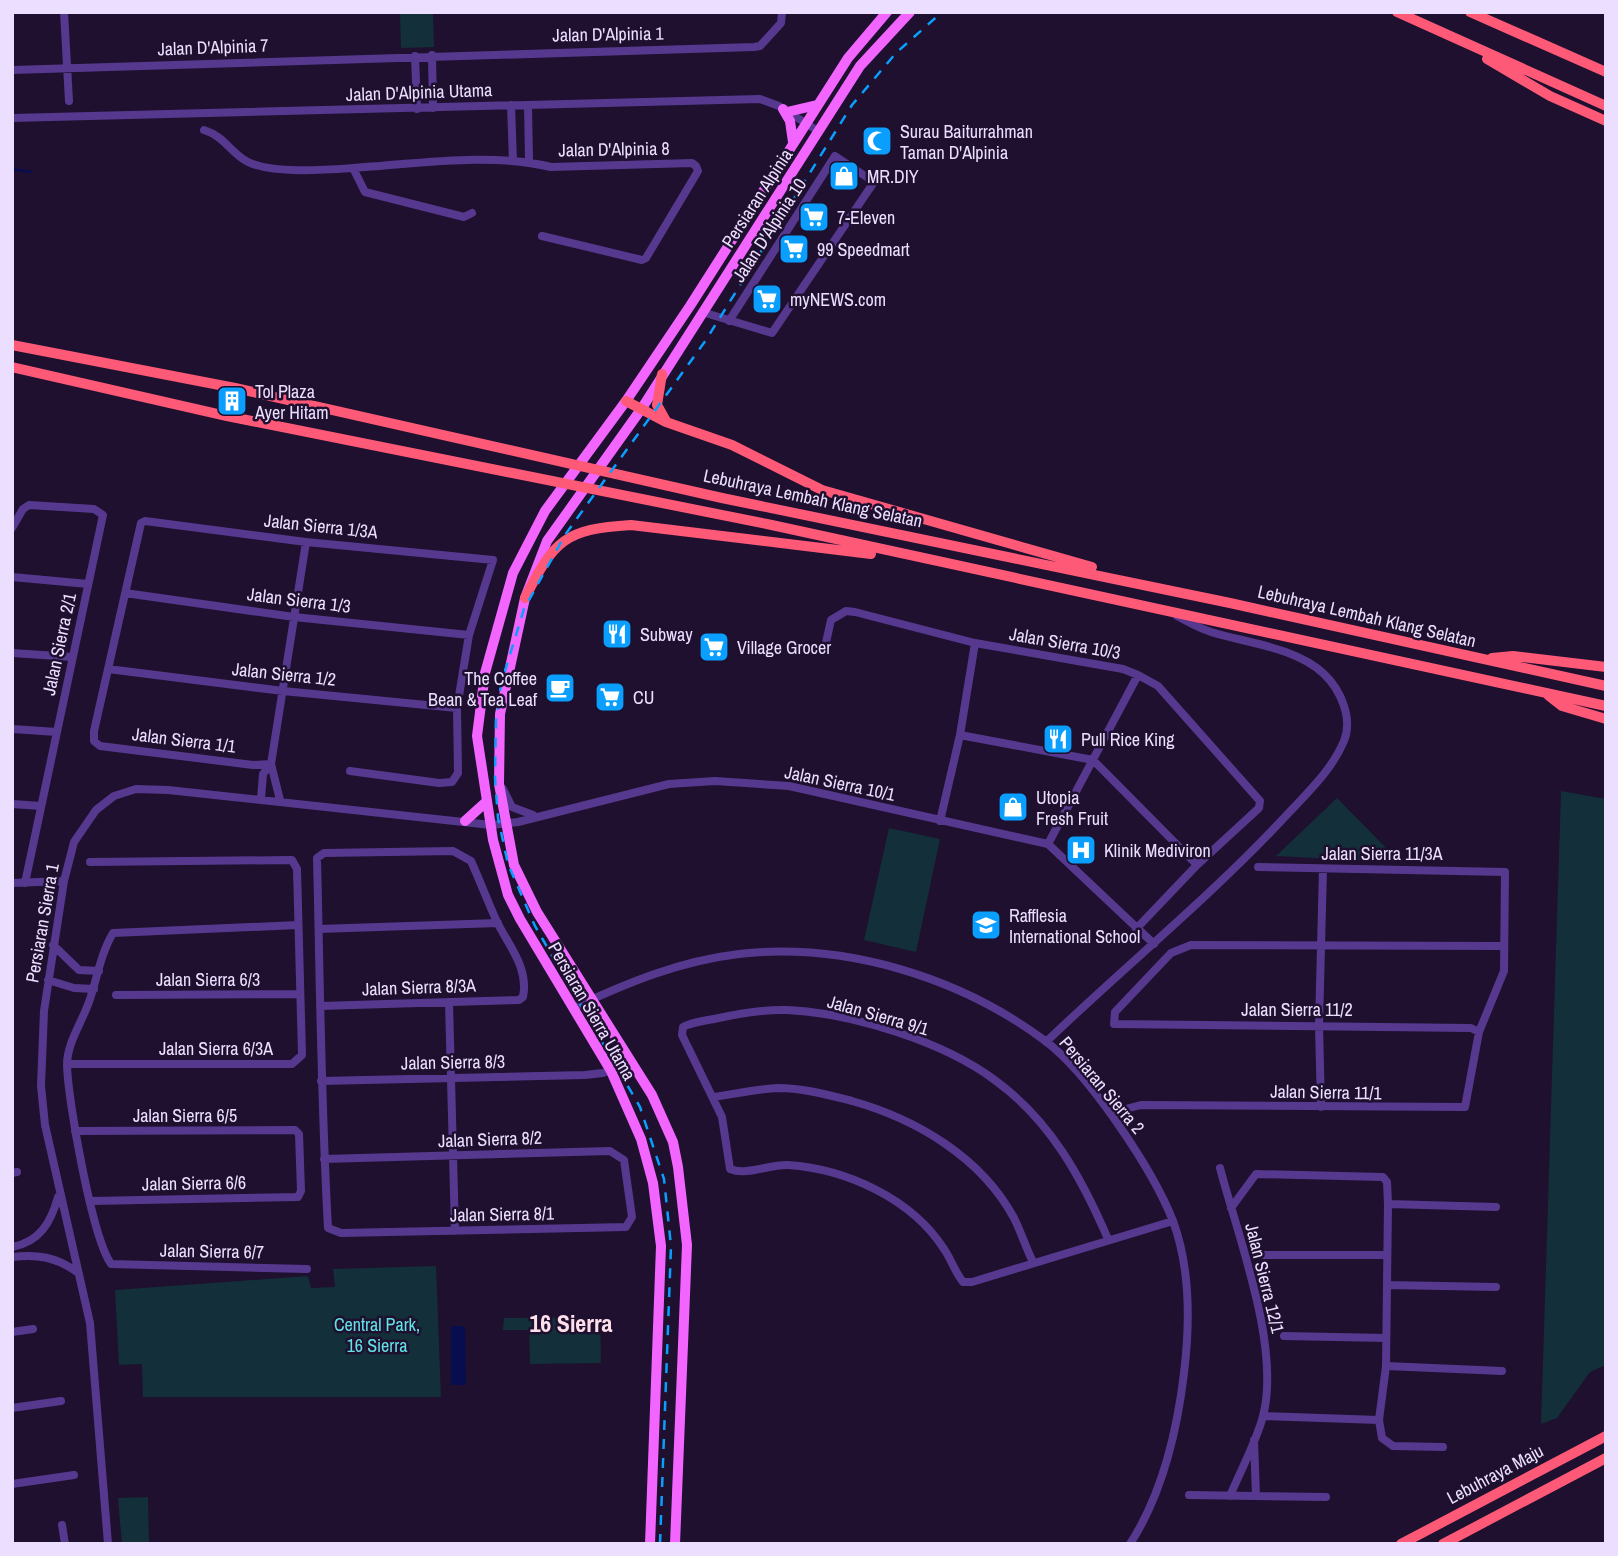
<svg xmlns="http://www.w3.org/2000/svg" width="1618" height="1556" viewBox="0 0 1618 1556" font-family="'Archivo Narrow',sans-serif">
<rect width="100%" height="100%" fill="#1e102e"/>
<path fill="#132f39" d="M400,12h33l1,35 -33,1z
M1561,791l45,8v566l-16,7 -33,46 -16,6z
M1337,798l63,64 -124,-6z
M889,828l51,11 -24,113 -52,-12z
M436,1266l5,131h-298l-1,-33 -23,1 -4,-75 193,-14 3,12 24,-1 -2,-18z
M600,1317l1,46 -71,1 -1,-34h-26l1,-12z
M148,1497l1,47h-27l-4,-46z"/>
<path fill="#080d4f" d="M451,1326h14l1,59h-15z"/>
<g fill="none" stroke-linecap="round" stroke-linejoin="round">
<path stroke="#080d4f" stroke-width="2.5" d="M12,169l19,3"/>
<path stroke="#56398f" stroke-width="8" d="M64,12l5,89
M432,55l1,53
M415,56l2,53
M12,70l742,-23 6,-1 21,-23 1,-11
M511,105l2,56
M528,105l1,56
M12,118l748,-19 19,7 39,25
M204,130c22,7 26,23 44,32 25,12 77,8 105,6
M472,213l-8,4 -99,-25 -12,-24c64,-4 136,-16 198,-1l141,-4 4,3 2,5 -52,87 -4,2 -100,-24
M702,312l70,21 102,-151 -39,-26 -106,165
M12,528l11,-19 6,-4 65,4 9,6 -78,368
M12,577l76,7
M125,593l169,24 175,18
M825,647l6,-27 15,-9 9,1 120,31 148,26 15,6 20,11 102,115 -1,7 -62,57 -61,64
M12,653l61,4
M108,669l175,22 174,17
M12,729l45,3
M960,735l133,25 104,105
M271,764l-18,1 -153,-19 -6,-5v-10l47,-208 4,-2 161,21 187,18 -24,75 -12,73 1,65 -6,9 -13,1 -89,-12
M503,789l9,18 21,8
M261,799l2,-25 8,-10
M280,800l-9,-36 35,-222
M12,804l29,2
M940,821l20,-86 15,-92
M1048,844l90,-169
M12,883l52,-2
M298,925l-185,8c-12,20 -16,45 -23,66 -7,22 -23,43 -23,66 1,36 25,172 44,199l196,5
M319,929l179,-6
M53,945l26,25 20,1
M48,980l26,8 20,1
M116,995l184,-1
M449,1002l6,229
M320,1006l199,-6 4,-3c6,-29 -14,-51 -26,-75 -9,-20 -17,-41 -26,-61l-18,-10 -129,2 -7,5c3,123 4,246 11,370l13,5 285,-6 6,-10 -8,-57 -14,-9 -286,8
M573,1008c54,-25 106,-47 166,-54 106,-12 220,23 305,86 44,32 109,130 129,181 17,46 17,103 11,152 -7,59 -21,120 -54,171
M1479,1032l-8,-4 -357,-4 1,-12 56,-59 20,-8 313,1
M1046,1042c78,-75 162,-143 236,-222 22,-24 49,-48 62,-79 9,-22 -3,-51 -20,-67 -28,-27 -78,-31 -113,-42 -12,-4 -23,-10 -34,-16
M67,1064h225l10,-9 -5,-186 -5,-9 -202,2
M321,1081l264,-6 18,-2 28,-9
M714,1097c21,-3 43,-8 64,-9 25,0 50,7 74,13 64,18 129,56 162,117 7,14 12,30 19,44
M1321,1107l-2,-82 4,-156
M1110,1113l31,-8 324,2 14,-75 25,-61 1,-99 -247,-5
M75,1131l220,-1 4,4 2,57 -3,6 -207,4
M1220,1168c18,69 61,179 43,248 -6,24 -23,56 -33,80
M12,1173l5,-1
M1388,1204l108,3
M1231,1208l25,-34 127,3 4,5 1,22 -2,162 -7,54 3,18 11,8 50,1
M1108,1239c-26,-60 -57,-118 -112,-158 -51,-39 -144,-68 -209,-71 -24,-1 -50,4 -73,9 -10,2 -22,3 -31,8l-1,8 40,82 8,52c17,7 40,-5 58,-4 59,4 124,34 156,84 7,10 11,23 19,33h9l201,-61
M12,1247c28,-5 39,-25 46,-50
M1261,1255h126
M12,1257c26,-3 44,0 65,15
M1387,1285l109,2
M12,1332l21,-3
M1284,1336l102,2
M1386,1366l116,5
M12,1408l49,-7
M1263,1416l116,4
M1254,1440l2,56
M12,1484l62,-9
M1189,1495l137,2
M62,1525l3,19
M108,1544l-18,-221 -45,-198 -4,-39 3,-75 20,-130 10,-39 22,-32 18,-14 22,-7 32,1 323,35 27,-3 151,-38 46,-3 74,5 259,58 106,100"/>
<path stroke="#f265ff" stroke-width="10" d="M783,109l7,12 3,21
M787,112l30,-7
M465,821l21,-19
M650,1544l11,-298 -8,-63 -12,-44 -30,-68 -91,-152 -12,-24 -15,-55 -16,-104 8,-63 28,-100 32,-62 81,-110 64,-95 158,-248 39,-46
M675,1544l12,-299 -9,-78 -5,-25 -21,-47 -115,-183 -23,-47 -15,-81 1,-70 25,-116 22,-57 95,-133 218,-342 50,-54"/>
<path stroke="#ff5978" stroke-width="10" d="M1397,12l209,94
M1470,12l136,60
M1487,59l63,37 56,25
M12,345l223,43 487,110 508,105 376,83
M12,367l215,49 540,108 839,182
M662,374l-5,31 9,16
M626,401l40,21 66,23 90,45 270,77
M525,598c29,-58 40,-69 106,-73l240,29
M1492,658l21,-2 93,11
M1548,695l14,11 44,13
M1401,1544l205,-108
M1443,1544l163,-86"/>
<path stroke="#0a9fff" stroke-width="2.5" stroke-dasharray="10 9" stroke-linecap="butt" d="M660,1544l11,-298 -7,-67 -24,-72 -105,-181 -27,-62 -10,-46 -3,-40 1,-58 5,-36 23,-75 41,-74 141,-195 146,-235 44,-52 46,-41"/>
</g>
<defs>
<g id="mosque-square" transform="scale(1.575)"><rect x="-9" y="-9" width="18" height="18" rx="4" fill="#0a9fff" stroke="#1e102e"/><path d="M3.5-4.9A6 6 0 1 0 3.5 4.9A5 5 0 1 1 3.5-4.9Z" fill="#fff"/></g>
<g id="shop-square" transform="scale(1.575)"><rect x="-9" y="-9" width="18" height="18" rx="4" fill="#0a9fff" stroke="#1e102e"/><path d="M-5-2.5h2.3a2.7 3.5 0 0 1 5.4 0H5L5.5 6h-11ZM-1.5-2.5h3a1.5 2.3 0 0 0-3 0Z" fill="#fff"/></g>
<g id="supermarket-square" transform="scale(1.575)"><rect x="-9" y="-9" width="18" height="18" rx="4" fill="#0a9fff" stroke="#1e102e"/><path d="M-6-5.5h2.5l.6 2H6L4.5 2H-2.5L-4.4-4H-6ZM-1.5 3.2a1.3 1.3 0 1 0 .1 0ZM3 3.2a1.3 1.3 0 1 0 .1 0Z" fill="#fff"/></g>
<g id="building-square" transform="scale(1.575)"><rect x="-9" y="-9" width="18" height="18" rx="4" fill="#0a9fff" stroke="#1e102e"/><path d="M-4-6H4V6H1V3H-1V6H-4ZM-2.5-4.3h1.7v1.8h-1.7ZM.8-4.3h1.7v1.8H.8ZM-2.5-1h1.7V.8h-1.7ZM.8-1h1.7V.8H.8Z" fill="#fff"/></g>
<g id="restaurant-square" transform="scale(1.575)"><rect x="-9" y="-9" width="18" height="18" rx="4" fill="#0a9fff" stroke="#1e102e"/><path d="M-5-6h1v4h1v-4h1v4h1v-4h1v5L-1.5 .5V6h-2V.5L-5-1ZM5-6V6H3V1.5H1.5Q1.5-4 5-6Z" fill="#fff"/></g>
<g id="cafe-square" transform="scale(1.575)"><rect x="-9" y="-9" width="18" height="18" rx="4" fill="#0a9fff" stroke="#1e102e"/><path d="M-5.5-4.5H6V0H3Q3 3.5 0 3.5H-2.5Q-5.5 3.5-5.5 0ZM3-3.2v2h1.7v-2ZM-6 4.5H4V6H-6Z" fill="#fff"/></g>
<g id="hospital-square" transform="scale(1.575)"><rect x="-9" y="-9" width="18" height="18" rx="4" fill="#0a9fff" stroke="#1e102e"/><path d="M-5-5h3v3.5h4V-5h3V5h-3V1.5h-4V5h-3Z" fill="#fff"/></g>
<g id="school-square" transform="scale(1.575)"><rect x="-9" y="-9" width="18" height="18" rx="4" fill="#0a9fff" stroke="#1e102e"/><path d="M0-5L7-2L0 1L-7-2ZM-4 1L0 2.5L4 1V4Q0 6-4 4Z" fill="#fff"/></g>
</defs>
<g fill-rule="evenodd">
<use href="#mosque-square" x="877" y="141"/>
<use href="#shop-square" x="844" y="176"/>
<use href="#supermarket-square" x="814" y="217"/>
<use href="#supermarket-square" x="794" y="249"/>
<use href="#supermarket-square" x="767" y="299"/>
<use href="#building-square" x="232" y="401"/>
<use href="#restaurant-square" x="617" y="634"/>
<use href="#supermarket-square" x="714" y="647"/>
<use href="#cafe-square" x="560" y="688"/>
<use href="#supermarket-square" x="610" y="697"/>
<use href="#restaurant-square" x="1058" y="739"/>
<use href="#shop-square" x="1013" y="807"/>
<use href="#hospital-square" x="1081" y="850"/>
<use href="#school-square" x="986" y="925"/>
</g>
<g text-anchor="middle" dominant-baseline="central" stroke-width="5" stroke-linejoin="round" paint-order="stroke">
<g font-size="18" fill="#ebdeff" stroke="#1e102e">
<text transform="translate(608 34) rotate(-1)">Jalan D'Alpinia 1</text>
<text transform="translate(213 47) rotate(-2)">Jalan D'Alpinia 7</text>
<text transform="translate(419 92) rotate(-2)">Jalan D'Alpinia Utama</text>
<text transform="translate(614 149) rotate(-1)">Jalan D'Alpinia 8</text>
<text transform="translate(757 198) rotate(-57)">Persiaran Alpinia</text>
<text transform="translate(769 230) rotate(-57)">Jalan D'Alpinia 10</text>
<text transform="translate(813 498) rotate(12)">Lebuhraya Lembah Klang Selatan</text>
<text transform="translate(321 526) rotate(6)">Jalan Sierra 1/3A</text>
<text transform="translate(299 600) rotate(7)">Jalan Sierra 1/3</text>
<text transform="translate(1367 616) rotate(13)">Lebuhraya Lembah Klang Selatan</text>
<text transform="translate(1065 643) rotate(10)">Jalan Sierra 10/3</text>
<text transform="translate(59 644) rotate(-78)">Jalan Sierra 2/1</text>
<text transform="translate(284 674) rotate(6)">Jalan Sierra 1/2</text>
<text transform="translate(184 740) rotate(7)">Jalan Sierra 1/1</text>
<text transform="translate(840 783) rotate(12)">Jalan Sierra 10/1</text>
<text x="1382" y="853">Jalan Sierra 11/3A</text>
<text transform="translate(42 923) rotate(-80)">Persiaran Sierra 1</text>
<text x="208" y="979">Jalan Sierra 6/3</text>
<text transform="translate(419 987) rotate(-2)">Jalan Sierra 8/3A</text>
<text x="1297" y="1009">Jalan Sierra 11/2</text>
<text transform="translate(592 1011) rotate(60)">Persiaran Sierra Utama</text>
<text transform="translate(878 1015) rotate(16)">Jalan Sierra 9/1</text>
<text x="216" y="1048">Jalan Sierra 6/3A</text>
<text transform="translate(453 1062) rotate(-1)">Jalan Sierra 8/3</text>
<text transform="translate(1102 1085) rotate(50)">Persiaran Sierra 2</text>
<text transform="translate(1326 1092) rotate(1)">Jalan Sierra 11/1</text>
<text x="185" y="1115">Jalan Sierra 6/5</text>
<text transform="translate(490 1139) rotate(-2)">Jalan Sierra 8/2</text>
<text transform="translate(194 1183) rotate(-1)">Jalan Sierra 6/6</text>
<text transform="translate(502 1214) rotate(-1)">Jalan Sierra 8/1</text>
<text transform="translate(212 1251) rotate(1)">Jalan Sierra 6/7</text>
<text transform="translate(1265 1278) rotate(76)">Jalan Sierra 12/1</text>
<text transform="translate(1495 1474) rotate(-28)">Lebuhraya Maju</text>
</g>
<g font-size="18" fill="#ebdeff" stroke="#1e102e" text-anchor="start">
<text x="900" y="131">Surau Baiturrahman<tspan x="900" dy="21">Taman D'Alpinia</tspan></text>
<text x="867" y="176">MR.DIY</text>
<text x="837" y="217">7-Eleven</text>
<text x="817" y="249">99 Speedmart</text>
<text x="790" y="299">myNEWS.com</text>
<text x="255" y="391">Tol Plaza<tspan x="255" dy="21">Ayer Hitam</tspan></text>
<text x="640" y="634">Subway</text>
<text x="737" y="647">Village Grocer</text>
<text x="537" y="678" text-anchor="end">The Coffee<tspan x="537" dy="21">Bean &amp; Tea Leaf</tspan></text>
<text x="633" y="697">CU</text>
<text x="1081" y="739">Pull Rice King</text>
<text x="1036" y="797">Utopia<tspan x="1036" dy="21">Fresh Fruit</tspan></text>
<text x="1104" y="850">Klinik Mediviron</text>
<text x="1009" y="915">Rafflesia<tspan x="1009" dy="21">International School</tspan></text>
</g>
<g font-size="18" fill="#61e2e7" stroke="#1e102e">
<text x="377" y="1324">Central Park,<tspan x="377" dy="21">16 Sierra</tspan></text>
</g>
<g font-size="24" font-weight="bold" fill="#ffe0ea" stroke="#1e102e">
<text x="571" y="1323">16 Sierra</text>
</g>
</g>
<rect width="1618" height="1556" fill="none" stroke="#ebdeff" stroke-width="28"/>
</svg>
